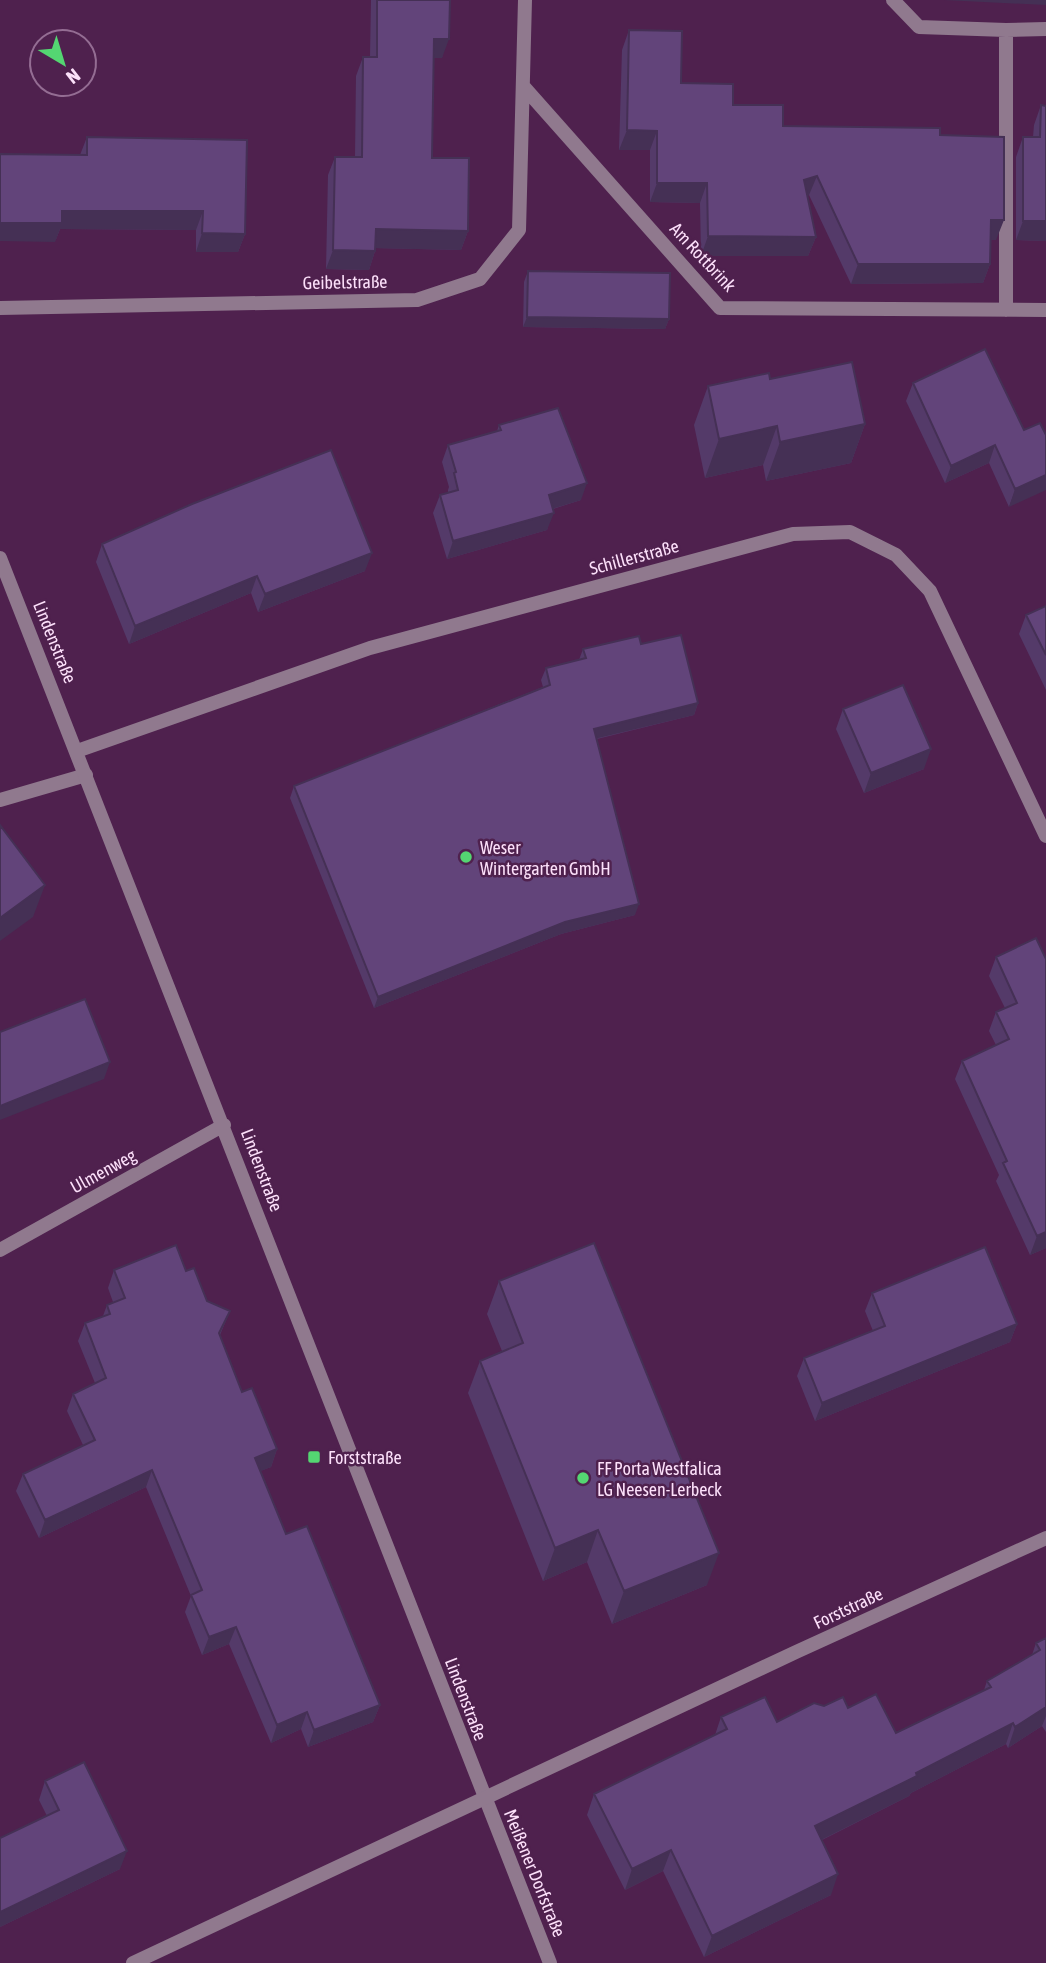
<svg xmlns="http://www.w3.org/2000/svg" width="1046" height="1963" viewBox="0 0 1046 1963" font-family="'Asap Condensed',sans-serif">
<rect width="100%" height="100%" fill="#4f214e"/>
<g fill="none" stroke-linecap="round" stroke-linejoin="round">
<path stroke="#90798e" stroke-width="14" d="M0,800l86,-25"/>
<path stroke="#90798e" stroke-width="14" d="M893,0l26,27 87,3 40,-1
M1006,30v280
M523,86l197,222 326,2
M0,308l417,-8 63,-21 39,-49 6,-230
M0,558c187,467 363,938 550,1405
M77,751l293,-103 423,-114 57,-2 46,23 34,36 116,245
M0,1250l224,-125"/>
<path stroke="#90798e" stroke-width="14" d="M133,1963l663,-311 250,-114"/>
</g>
<path fill="#543a69" d="M371,0h79l-8,58h-8l-2,100 36,73 -7,19 -85,-2 -7,22 -43,-1 2,-94 7,-18h20l1,-81 7,-19h7z
M629,30l52,53 102,43 157,9 56,105h-5l-1,24 -7,19 -132,1 -42,-89 -2,1 9,41 -8,19h-107l-1,-53 -50,-1v-52h-31l3,-100z
M1041,105l5,1v135l-30,-1v-83l7,-20h10l1,-12z
M87,137l158,97 -7,18h-42v-22l-136,-1 -5,13 25,-87z
M528,271l141,48 -4,10 -142,-2 1,-45z
M770,379l95,45 -14,39 -85,18 -3,-16 -58,13 -11,-53 14,-39z
M913,383l111,47 16,-7 -31,84 -20,-44 -44,20 -39,-82z
M499,425l82,75 -28,9 -6,21 -100,29 -14,-46 7,-18 8,-2v-3l1,-3 -7,-25 6,-17 49,-14z
M102,544l263,27 -107,41 -7,-19 -122,51 -33,-82z
M1046,606v84l-27,-56 7,-19z
M641,644l57,59 -4,12 -97,24 38,176 -74,19 -187,74 -84,-210 4,-12 249,-99 -2,-7 5,-12 33,-8 4,-11z
M843,709l81,60 -60,24 -28,-64z
M1036,938l10,310 -16,7 -34,-74 3,-6 -44,-96 7,-18 34,-16 -7,-14 7,-19 9,-4 -16,-32 7,-19z
M114,1270l72,1 21,30 23,10 -10,24 22,57 35,57 -6,18 -11,4 26,63 94,171 -7,17 -65,25 -7,-18 -30,14 -42,-99 -27,11 -17,-43 6,-16 -45,-109 -107,51 -23,-47 7,-17 60,-29 -16,-34 6,-17 22,-11 -17,-42 7,-18 18,-7 4,-11 6,-3 -5,-14z
M499,1281l208,304 -95,39 -25,-62 -44,19 -75,-188 12,-32 22,-10 -15,-37z
M872,1293l145,31 -7,18 -195,79 -18,-45 7,-18 69,-27 -8,-20z
M1046,1638v94l-4,-6 -34,22 -2,-4 -95,49 -2,3 -87,44 9,55 -127,62 -41,-86 -38,19 -38,-75 7,-21 121,-59 6,-18 56,5 47,-16 24,2 48,25 88,-43 3,-9 45,-26 4,-12z
M45,1781l75,88 -120,58v-89l47,-22 -8,-16z"/>
<path fill="#453055" d="M944,0h102v5z
M434,39h15l-7,19h-14z
M627,130l30,1 -7,19h-31z
M817,176l-8,19 -12,4 7,-19z
M657,183h50l-7,20 -50,-1z
M62,211h141l-7,19 -136,-1 -5,13 -55,-1v-18z
M991,220h13l-8,20h-12z
M1023,221h23v20l-30,-1z
M376,229l92,2 -7,19 -92,-2z
M202,233l43,1 -7,18h-42z
M708,236l108,1 -8,19h-107z
M333,250l42,1 -6,19 -43,-1z
M858,264h132l-7,19 -132,1z
M527,317l142,2 -4,10 -142,-2z
M865,424l-14,39 -85,18 14,-39z
M777,426l-14,39 -58,13 14,-39z
M995,445l-6,18 -44,20 6,-17z
M1046,475v15l-37,17 6,-18z
M587,483l-6,17 -39,12 7,-17z
M554,513l-7,17 -100,29 6,-18z
M372,553l-7,18 -107,41 7,-18z
M257,576l-6,17 -122,51 6,-18z
M698,703l-4,12 -104,25 4,-11z
M931,749l-7,20 -60,24 7,-20z
M45,885l-12,32 -33,24v-23z
M639,904l-4,11 -74,19 -187,74 4,-11 187,-75z
M110,1062l-6,17 -104,41v-14z
M1046,1232v16l-16,7 7,-19z
M1017,1324l-7,18 -195,79 7,-18z
M277,1449l-6,18 -23,9 7,-18z
M152,1470l-6,17 -107,51 6,-18z
M598,1530l-11,32 -44,19 12,-33z
M719,1553l-12,32 -95,39 12,-33z
M236,1627l-7,17 -27,11 7,-18z
M380,1705l-7,17 -65,25 6,-17z
M1046,1707v9l-4,10 -34,22 7,-21z
M307,1712l-6,17 -30,14 6,-18z
M1013,1723l-7,21 -95,49 -2,3 -102,51 8,-21z
M671,1850l-8,21 -38,19 7,-21z
M127,1851l-7,18 -120,58v-15z
M838,1874l-7,21 -127,62 8,-21z"/>
<path fill="#62447a" stroke="#453055" stroke-width="2" d="M377,0h73l-1,39h-15l-2,119h37l-1,73 -92,-2 -1,22 -42,-1 2,-93h27l1,-100h14z
M629,30l53,1 -1,52 52,1v21h50v21l157,2v7l64,2v83h-13l-1,44h-132l-41,-88 -13,4 12,57 -108,-1 -1,-53h-50v-52l-30,-1z
M1041,105l5,1v115h-23v-84h17z
M87,137l160,3 -2,94 -43,-1 1,-22h-141v12h-62v-69l87,1z
M528,271l142,2 -1,46 -142,-2z
M985,349l39,81 16,-7 6,12v40l-31,14 -20,-44 -44,21 -38,-83z
M852,362l13,62 -85,18 -3,-16 -58,13 -11,-53 61,-13 1,6z
M558,408l29,75 -38,12 5,18 -101,28 -13,-46 18,-5 -4,-17 2,-1 -8,-27 53,-15 -2,-5z
M331,450l41,103 -107,41 -8,-18 -122,50 -33,-82 90,-40z
M1046,606v49l-20,-40z
M681,635l17,68 -104,26 45,175 -74,18 -187,75 -84,-211 256,-101 -4,-17 40,-10 -3,-9 56,-13 2,8z
M903,685l28,64 -60,24 -28,-64z
M0,825l45,60 -45,33z
M1036,938l10,21v273l-9,4 -34,-73 4,-2 -45,-100 47,-22 -13,-27 21,-9 -21,-46z
M85,999l25,63 -110,44v-74z
M594,1243l125,310 -95,38 -26,-61 -43,18 -75,-187 43,-18 -24,-62z
M176,1245l10,26 8,-3 13,33 23,10 -11,22 23,59 10,-4 25,61 -22,9 31,76 21,-8 73,179 -66,25 -7,-18 -30,13 -41,-98 -27,10 -18,-42 11,-5 -50,-120 -107,50 -22,-46 72,-34 -22,-46 33,-16 -21,-55 25,-9 -3,-9 18,-7 -11,-28z
M985,1247l32,77 -195,79 -18,-45 81,-32 -13,-33z
M1046,1638v69l-31,20 -2,-4 -97,50 1,3 -102,50 23,48 -126,62 -41,-86 -39,19 -38,-75 133,-65 -6,-12 44,-20 12,25 37,-19 10,3 19,-9 5,11 28,-14 20,39 95,-46 -4,-6 53,-31 -4,-7z
M84,1762l43,89 -127,61v-74l59,-28 -14,-29z"/>
<g fill="#54d672" stroke="#4f214e" stroke-width="2.5">
<circle cx="466" cy="857" r="7"/>
<rect x="307" y="1450" width="14" height="14" rx="3.5"/>
<circle cx="583" cy="1478" r="7"/>
</g>
<g text-anchor="middle" dominant-baseline="central" stroke-width="5" stroke-linejoin="round" paint-order="stroke">
<g font-size="18" fill="#fce0fa" stroke="#4f214e">
<text transform="translate(703 257) rotate(47)">Am Rottbrink</text>
<text transform="translate(345 282) rotate(-1)">Geibelstraße</text>
<text transform="translate(634 557) rotate(-15)">Schillerstraße</text>
<text transform="translate(55 642) rotate(68)">Lindenstraße</text>
<text transform="translate(262 1170) rotate(69)">Lindenstraße</text>
<text transform="translate(103 1171) rotate(-29)">Ulmenweg</text>
<text transform="translate(848 1608) rotate(-25)">Forststraße</text>
<text transform="translate(466 1699) rotate(69)">Lindenstraße</text>
<text transform="translate(535 1873) rotate(68)">Meißener Dorfstraße</text>
</g>
<g font-size="18" fill="#fce0fa" stroke="#4f214e" text-anchor="start">
<text x="480" y="847">Weser<tspan x="480" dy="21">Wintergarten GmbH</tspan></text>
<text x="328" y="1457">Forststraße</text>
<text x="597" y="1468">FF Porta Westfalica<tspan x="597" dy="21">LG Neesen-Lerbeck</tspan></text>
</g>
</g>
<g transform="translate(63 63) rotate(142)"><circle r="33" fill="#4f214e" stroke="#946d93" stroke-width="2"/>
<path d="M0-5L12 26L0 18L-12 26Z" fill="#54d672"/>
<text y="-10" font-size="19" font-weight="bold" text-anchor="middle" fill="#fce0fa">N</text>
</g>
</svg>
